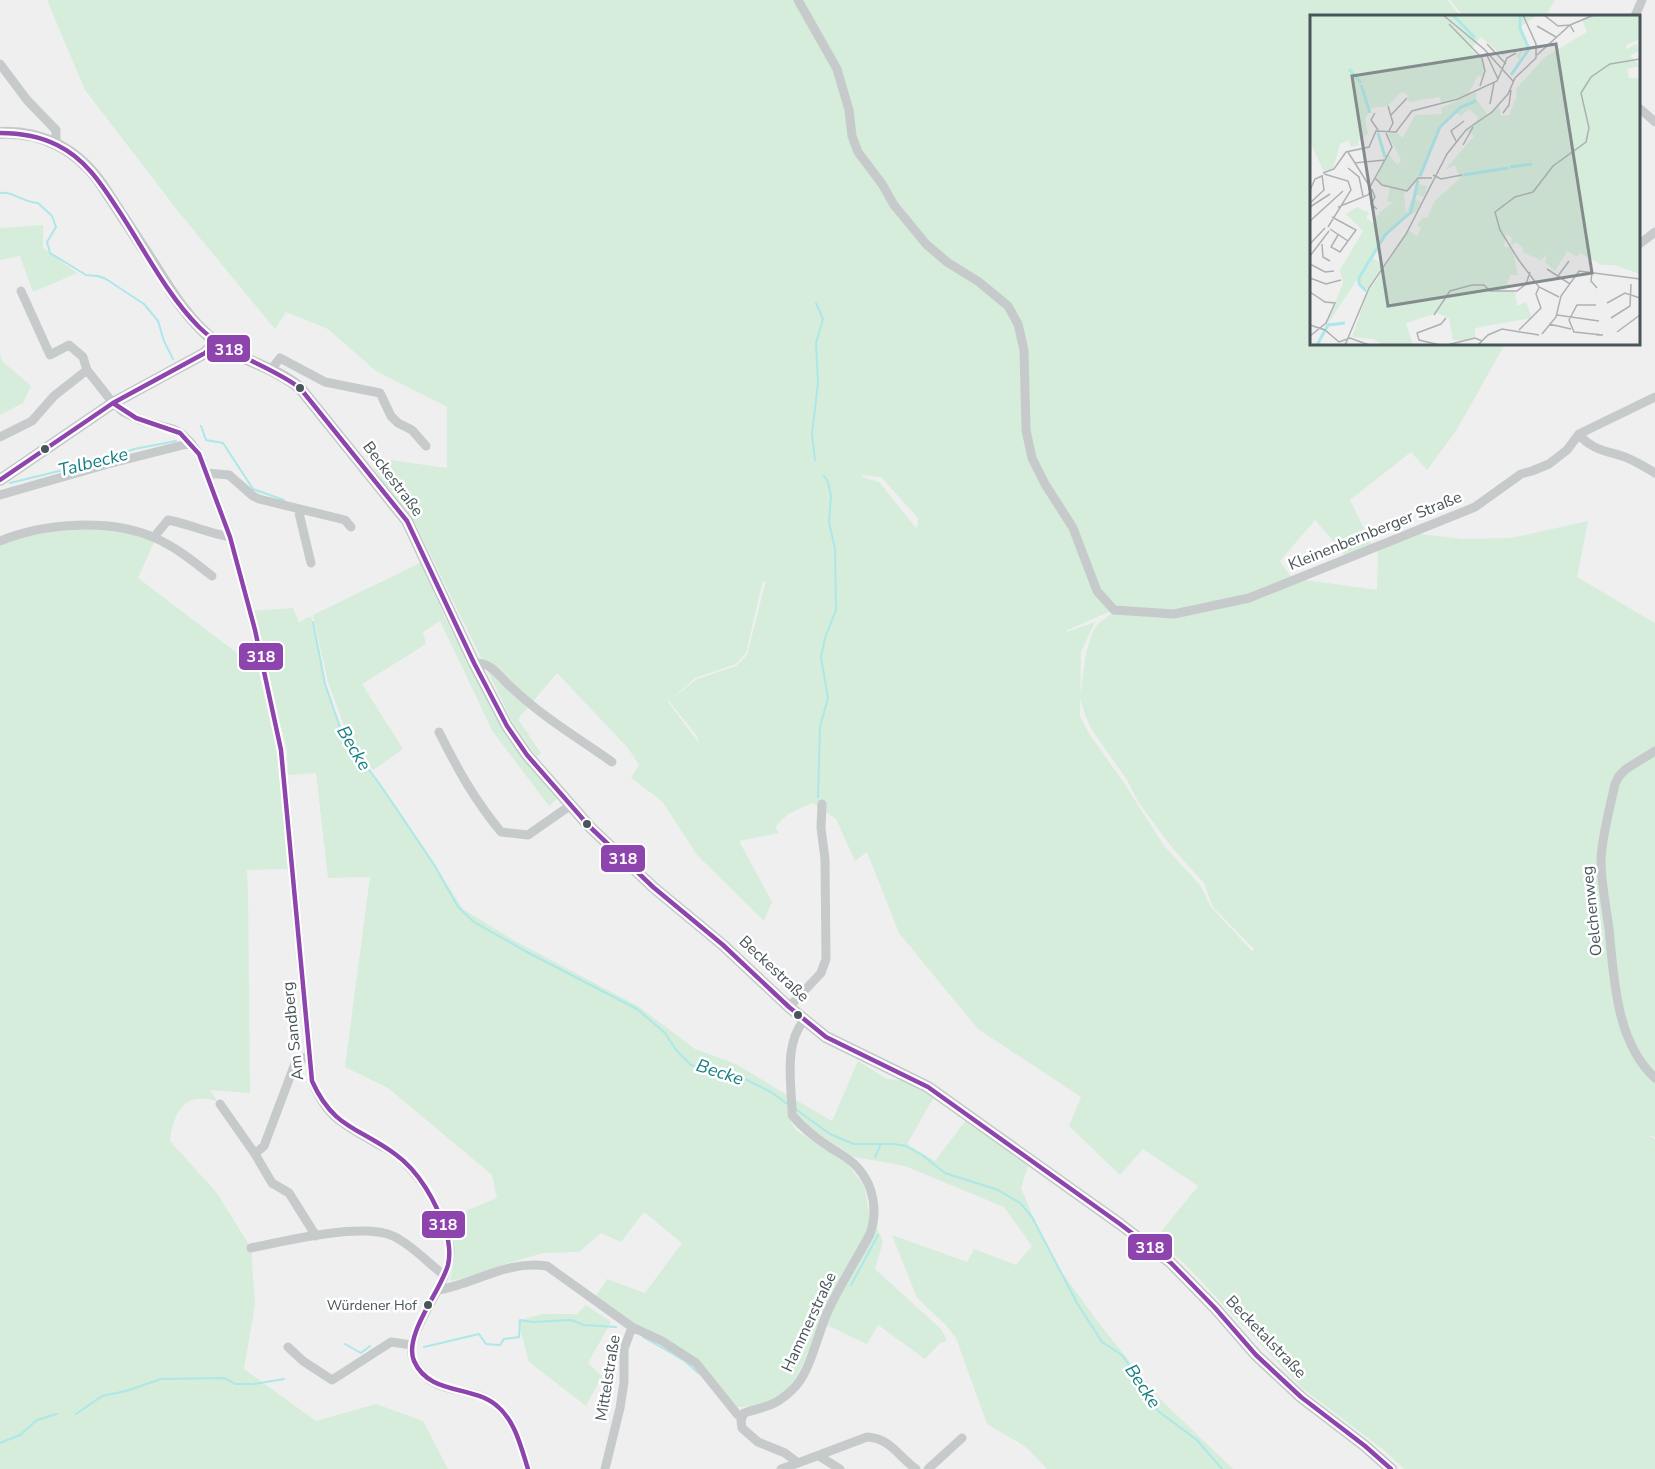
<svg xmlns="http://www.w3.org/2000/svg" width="1655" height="1469" viewBox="0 0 1655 1469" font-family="'Nunito Sans',sans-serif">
<rect width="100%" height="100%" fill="#f0efef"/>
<path fill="#d5edda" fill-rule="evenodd" d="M47,0h1400l13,16h-148v328h193l-49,87 -29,39 -16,-18 -61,48 22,45 -26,11 -31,-36 -35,41 12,17 -43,17 -75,17 -59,-5 -16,-17 -23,-62 -5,-5 1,6 23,63 18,18 -47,21 1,1 28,-10 -14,30 -1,64 8,16 36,51 40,63 36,39 11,22 41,44 2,-2 -41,-42 -9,-24 -34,-38 -31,-42 -12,-23 -35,-50 -7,-15 -5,-17 6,-45 7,-22 6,-8 15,-11 60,5 76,-18 48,-20 79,11 1,-40 41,-16 44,5 48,-1 77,-17 -11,56 78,46v126l-36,26 -5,8c-5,25 -14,52 -14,77 0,22 5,43 7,64 6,53 8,117 48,155v58l-7,-2 7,4v330h-251l-19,-18 -83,-63 -117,-124 -30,-25 43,-53 -55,-37 -23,26 -51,-49 12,-29 -103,-68 -79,-96 -32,-81 -12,9 -19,-42 -24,-16 -24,11 -13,13 4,6 -40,8 33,61 -8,19 -67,-66 -35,-54 -31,-23 8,-13 -11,-17 -71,-75 -39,46 23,34 -4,4 -24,-34 -100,-204 -39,-50 16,-9 57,8v-61l-71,-36 -48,-42 -42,-17 -11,17 -94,-114 -96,-125zM862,475l19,2 37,41 -1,11 -38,-47 -17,-5zM766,580l-19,75 -11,11 -39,13 -28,22 28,35 2,7 -31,-41 27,-24 41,-14 10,-11 16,-69z
M1450,0h105l-9,16h-83z
M43,225v23l34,25 -44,19 -13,-36 -20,4v-32z
M0,352l2,9 29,25 -8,17 -23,12z
M50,529h66l39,11 -17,38 120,91 19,84 12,116 -42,1 1,23 2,200 -40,-3 7,11c-32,-10 -44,11 -47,40l47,52 34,55 4,57 -11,64 72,52 60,-17 47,17 25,48h-448v-923l9,-5z
M422,562l23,56 59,112 54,68 -9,8 -56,-74 -53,-111 -17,11 3,12 -64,40 41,65 -30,21 -25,-34 -20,-54 -15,-67z
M293,608l6,14 12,-6 14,68 19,55 54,70 65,100 52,32 123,65 57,43 41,15 51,31v20l9,15 52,34 16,22 4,21 15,35 -8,27 66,60 6,12 -7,2 -15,16 -47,-34 -11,19 -47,-22c-18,44 -26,86 -83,85l-24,-23 -17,-21 -103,-62 14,-22 38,14 37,-50 -38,-31 -23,30 -20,-9 -22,19 -36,1 -38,11 -35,13 -20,4 5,-25 -9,-37 51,-21 -5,-23 -104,-87 -43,-21 25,-190 -42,1 -12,-105 -28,2 -1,-25 -35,-139z
M1655,752v325l-11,-11 -20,-45 -21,-152 13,-85 11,-13z
M858,1061l29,18 14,1 33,17 -27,47 28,17 31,-41 62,46 -7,22 20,48 20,35 37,51 60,75 75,72h-186l-21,-22 -39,-23 -31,-86 -11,-14 -28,-26 -25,-63 75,27 7,-13 42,16 16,-19 -28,-39 -99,-41 -51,-9 -49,-32 -10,-10 1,-15 36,21z
M586,1305l25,17 -23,41 14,13 -16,30 -57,-44 -11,-41 24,-7h35z"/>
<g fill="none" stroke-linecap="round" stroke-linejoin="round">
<path stroke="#ace7e9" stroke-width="2" d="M0,193c13,-2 22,9 38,10l14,13 4,11 -9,15 3,11 36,22 12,1 8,3 38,25 14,17 6,20 9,18
M201,426l5,14 17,3 30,46 31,11
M815,460l-3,-26 6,-51 -2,-40 7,-24 -7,-16
M10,483l90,-22 34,-12 42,-8
M313,622l12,62 18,52 36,47 56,83 23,41 16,15 51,29 112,58 28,24 11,17 15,15 56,15 24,12 18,13
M818,797l2,-70 8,-29 -7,-41 4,-19 11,-28 -1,-61 -6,-27 2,-26 -3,-14 -4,-6
M794,1108l36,26 24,10h40l12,2 16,9 23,18 53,17 22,13 12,14 45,86 25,39 20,13 25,36 11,20 39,29 25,29
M875,1157l5,-11
M851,1285l27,-50
M643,1337l42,24 13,12
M345,1344l16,9 9,-7
M424,1347l55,-13 7,10 14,1 4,-6 15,-2 1,-17 12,2 39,-2 13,5 32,2
M76,1414l26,-18 24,-5 35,-12 64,-1 10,6h19l30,-5
M0,1443l20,-8 17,-15 20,-6"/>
<path stroke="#c7cacb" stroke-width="9" d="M798,0l39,69 12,41 3,26 6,16 24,32 12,21 32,39 21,18 32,20 29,24 10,18 6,26 2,80 6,28 13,26 28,44 24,63 17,19 60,4 75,-16 226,-91 46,-33 11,-3 17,-7 18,-14 12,-16 76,-37
M1635,16l7,-16
M0,64l27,36 29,30v13
M1638,107l17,15
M1638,245l17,-13
M21,291l29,64 19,-10 14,12 4,13 26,33 10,9 17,8 33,9 9,5 9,9 8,11 31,83 25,93 26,120 31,331c15,39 34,44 67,64 7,3 14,7 20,12 18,17 34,40 43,63 3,9 8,22 8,31 2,33 -50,84 -36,110 19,38 55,22 82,44 19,16 25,41 32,64
M271,370l9,-12 45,24 55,11 11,23 7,7 14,7 14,16
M1579,434c12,16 29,17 46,23 11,4 21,11 30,16
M0,437l32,-16 22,-25 33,-26
M207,473l22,2 24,21 6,3 86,21 6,7
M0,495l108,-31 83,-21
M298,509l13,54
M154,537l14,-17c21,4 40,13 62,17
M0,541c44,-18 110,-23 155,-3 21,9 39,24 57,38
M474,663c18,-1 24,13 37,24 30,29 67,51 101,75
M439,732c19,38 35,67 62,100l27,3 43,-30
M1655,751l-29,18 -7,7 -4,8c-5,24 -13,51 -14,76 0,23 5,46 8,69 5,50 7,113 46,149
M789,1007l32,-34 5,-14 -1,-100 -4,-31 1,-24
M220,1104l35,50 17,29 17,10 27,43
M255,1154l9,-8 32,-85 13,-5
M251,1248c33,-7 112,-26 142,-12 18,8 35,27 51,39
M439,1290c38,-7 68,-30 108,-24l85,61 30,14 34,22 41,51 4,3
M288,1347l15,14 29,19 59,-38 21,3
M819,1456l21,13
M798,1463l69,-26c23,1 32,20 49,32
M605,1469l15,-61 4,-26v-33l8,-22
M781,1469l17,-6 -13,-10 -27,-11 -16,-14 -1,-7 3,-8c22,-7 30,-6 48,-23 19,-17 25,-56 36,-79 12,-26 28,-51 42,-77 8,-22 4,-48 -12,-66 -8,-10 -20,-15 -30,-22 -14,-9 -26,-19 -36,-31 0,-31 -9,-69 12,-95
M928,1469l34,-31"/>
<path stroke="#c5c9ca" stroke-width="12" d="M0,133c43,-2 78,17 102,52 17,26 34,52 51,78 17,27 36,59 63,79 26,19 59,25 84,46l107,133 67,142 33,63 20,29 62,71 64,61 70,58 66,62 37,30 102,50 192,137 51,39 44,45 41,47 45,42 64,49 26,23
M0,480l113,-77 92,-50 10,-11"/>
<g stroke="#fff" stroke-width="9">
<path id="bus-1" d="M0,133c20,0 39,3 57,12 29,14 45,40 62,66 25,38 48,84 80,116 29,29 69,37 101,61l107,133 67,142 33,63 20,29 62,71 64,61 70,58 66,62 37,30 102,50 192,137 51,39 44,45 41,47 45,42 64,49 26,23
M113,403l23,15 44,15 19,21 31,83 25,93 26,120 31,331c21,47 46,46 83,73 24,17 41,48 50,75 4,12 6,23 3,36 -7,26 -45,70 -34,96 15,34 57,24 82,44 19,15 25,42 32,64
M0,480l113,-77 92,-50 10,-11"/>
</g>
<use href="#bus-1" stroke="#8e44ad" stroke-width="4.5"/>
</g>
<g fill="#48555a" stroke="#fff" stroke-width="2">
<circle cx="300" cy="388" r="5"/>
<circle cx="45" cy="449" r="5"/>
<circle cx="587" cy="824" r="5"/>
<circle cx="798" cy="1015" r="5"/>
<circle cx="428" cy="1305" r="5"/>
</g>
<g text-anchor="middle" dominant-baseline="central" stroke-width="5" stroke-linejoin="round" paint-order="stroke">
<g font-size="14" fill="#48555a" stroke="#fff" text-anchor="end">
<text x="417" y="1305">Würdener Hof</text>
</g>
<g font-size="16" fill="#48555a" stroke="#fff">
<text transform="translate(393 479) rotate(53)">Beckestraße</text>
<text transform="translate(1375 531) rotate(-22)">Kleinenbernberger Straße</text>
<text transform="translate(1592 911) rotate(-96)">Oelchenweg</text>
<text transform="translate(774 969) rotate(43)">Beckestraße</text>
<text transform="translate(293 1031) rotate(-96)">Am Sandberg</text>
<text transform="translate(809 1322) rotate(-65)">Hammerstraße</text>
<text transform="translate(1266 1337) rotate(46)">Becketalstraße</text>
<text transform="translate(608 1378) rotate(-81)">Mittelstraße</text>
</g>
<g font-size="18" font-style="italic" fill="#147f83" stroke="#fff">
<text transform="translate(93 462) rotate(-14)">Talbecke</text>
<text transform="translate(354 748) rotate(59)">Becke</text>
<text transform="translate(720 1072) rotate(18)">Becke</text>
<text transform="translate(1143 1386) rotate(56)">Becke</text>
</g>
</g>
<g transform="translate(1310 15)">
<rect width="330" height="330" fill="#f0efef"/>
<path d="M0,0h228l-17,11 6,18 -8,16 -3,-5 4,-3 -1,-5 -16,9 -22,-19 -10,12 12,11 1,17 -6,-1 -10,18 -27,9 -1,-6 -31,5 -2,-8 -6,-2 -13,14 -17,2 -6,11 3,15 -10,7 1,4 -8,2 -2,-7 -9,4 -7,25 -9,3 -14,-30zM282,0h48v24l-14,6 1,4 9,-5 4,6 -10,6 10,10 -13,3 2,9h11v196l-26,-9h-12l-22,-12 -3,4 -10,-6 -12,20 -10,-9 2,-7 -6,5 -19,-8 2,-3 -8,-7 -6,4 2,-8 -6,-4 -2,13h5l4,5 5,23h-8l-5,15 10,1 2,15 9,-4 6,16 -57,10v10l-11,3 -11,-1 -4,-22 -12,-5 -31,10 7,22h-30l-10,-6 -21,-2 15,-43 42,-63 8,5 4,-8 -4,-3 6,-8 4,1 7,-16 26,-24 -5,-13 -10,5 29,-34 -7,-5 32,-25 2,10 8,-1 8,-19 -1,-7 29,-32 42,-25 -5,-13zM166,77v7l11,15 -30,25 22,-21 -10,-9 -8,7 -5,-4 -16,16 -19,49 -5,2 -6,11 -15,9 9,-5 2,20 14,-36 -1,6 8,2 -3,11 -7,-2 -2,4 6,3 -5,10 -13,7 -16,16 -62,93 18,-45 -3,-13 23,-39 -17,-17 11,-7 12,6 -3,5 7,5 7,-11 14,-10h-7l3,-15 -11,-4 -2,-6 11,-23 10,11 3,-5 -13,-26 8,-2 7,6 12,-23 27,-1 -1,-6zM63,243l10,8 -17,24 -8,-8z" fill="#d5edda"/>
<path fill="none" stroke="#ace7e9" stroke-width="3" d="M143,0l22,23M39,54l12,14M201,60l18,-26 -9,-21v-12M51,70l9,28M68,118l7,24M200,152l22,-3M153,160l45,-7M110,161l20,-49 21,-20 15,-6M56,276l-7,-7v-6l26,-43 26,-23 7,-32M7,330l11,-20 17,-2"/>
<path fill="none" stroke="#adb1b3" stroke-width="1.5" d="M133,0l41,34 29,32M234,0l14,11 12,-1 4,7M139,9l33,34 3,13 -5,15M227,11l19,11M177,29l19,20M176,38l12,26M227,40l33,-30 24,-10M180,89l4,-21M78,91l5,17 -5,10M65,98l-4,7 7,10M193,98l6,-8 2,-15M81,100l16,-17M146,126l-5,-10 13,-10M153,130l10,-18M38,137l22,35 5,-9 7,7 25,6 11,-13h14M44,148l31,-3M38,153l11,9 4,19M13,158l11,-4 12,-17 23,-5 7,-16 20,1 16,-21 46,-12 39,-18 10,-23 9,-5M14,159l24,7 3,9 -23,37M123,160l8,4 21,-4M65,163l17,-31 -6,-14M0,175l5,-11 7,-3M62,175l3,7 -4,7 6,5M0,188l14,-13 -2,-15M0,192l20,-13M28,192l30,-12 4,-6M22,202l24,13 -16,22 -9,-5 7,-12M0,206l33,-30M20,214l18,12M0,229l15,-16M12,229l1,13 7,4M0,241l19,-25M0,249l15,8 9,-1M237,254l23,15M282,257l-1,9 6,7M248,261l11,-15M0,263l16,6 15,-4M0,277l15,10 10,1 -9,20 -16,13M249,282l-20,-10 -21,-28 -18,-29 -5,-18 20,-15 18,-5 20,-26 33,-24 3,-14 -8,-35 10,-16 19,-13 30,-5M297,288l18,-10 15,5M124,300l16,-24 22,-6h12l6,6h27l9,-7 4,-12M247,300l42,6M301,303l19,-12 1,-22M239,309l22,5M0,310l15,5 14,12 11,-4 19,7M209,315l22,-22 -5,-14 3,-7M307,317l23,-17M232,319l14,-17 5,-21 18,-25 61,8M286,320h7l-29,-3 -5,-12 8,-15h19M35,330l24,-57 37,-54 41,-80 19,-24 26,-18 16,-18 7,-16 21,-20v-14l-13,-29M130,330l-21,-5 -2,-7 24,-9 5,-6M137,330l28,-7 7,3M168,330l10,-10 14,-6 37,6M257,330h24"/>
<path fill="#838b8e" fill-opacity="0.15" stroke="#838b8e" stroke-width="3" d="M246,29l36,229 -204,33 -36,-230z"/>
<rect width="330" height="330" fill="none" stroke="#48555a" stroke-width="3"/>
</g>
<g stroke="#fff" stroke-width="2">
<rect x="206" y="334" width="45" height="29" rx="6" fill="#8e44ad"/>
<rect x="238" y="642" width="46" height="29" rx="6" fill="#8e44ad"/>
<rect x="600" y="844" width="46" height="29" rx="6" fill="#8e44ad"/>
<rect x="421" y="1210" width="45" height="29" rx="6" fill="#8e44ad"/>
<rect x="1127" y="1233" width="46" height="28" rx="6" fill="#8e44ad"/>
</g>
<g font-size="16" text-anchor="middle" font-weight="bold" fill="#fff">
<text x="229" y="355">318</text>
<text x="261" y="662">318</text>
<text x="623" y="864">318</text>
<text x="443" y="1230">318</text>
<text x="1150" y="1253">318</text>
</g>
</svg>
